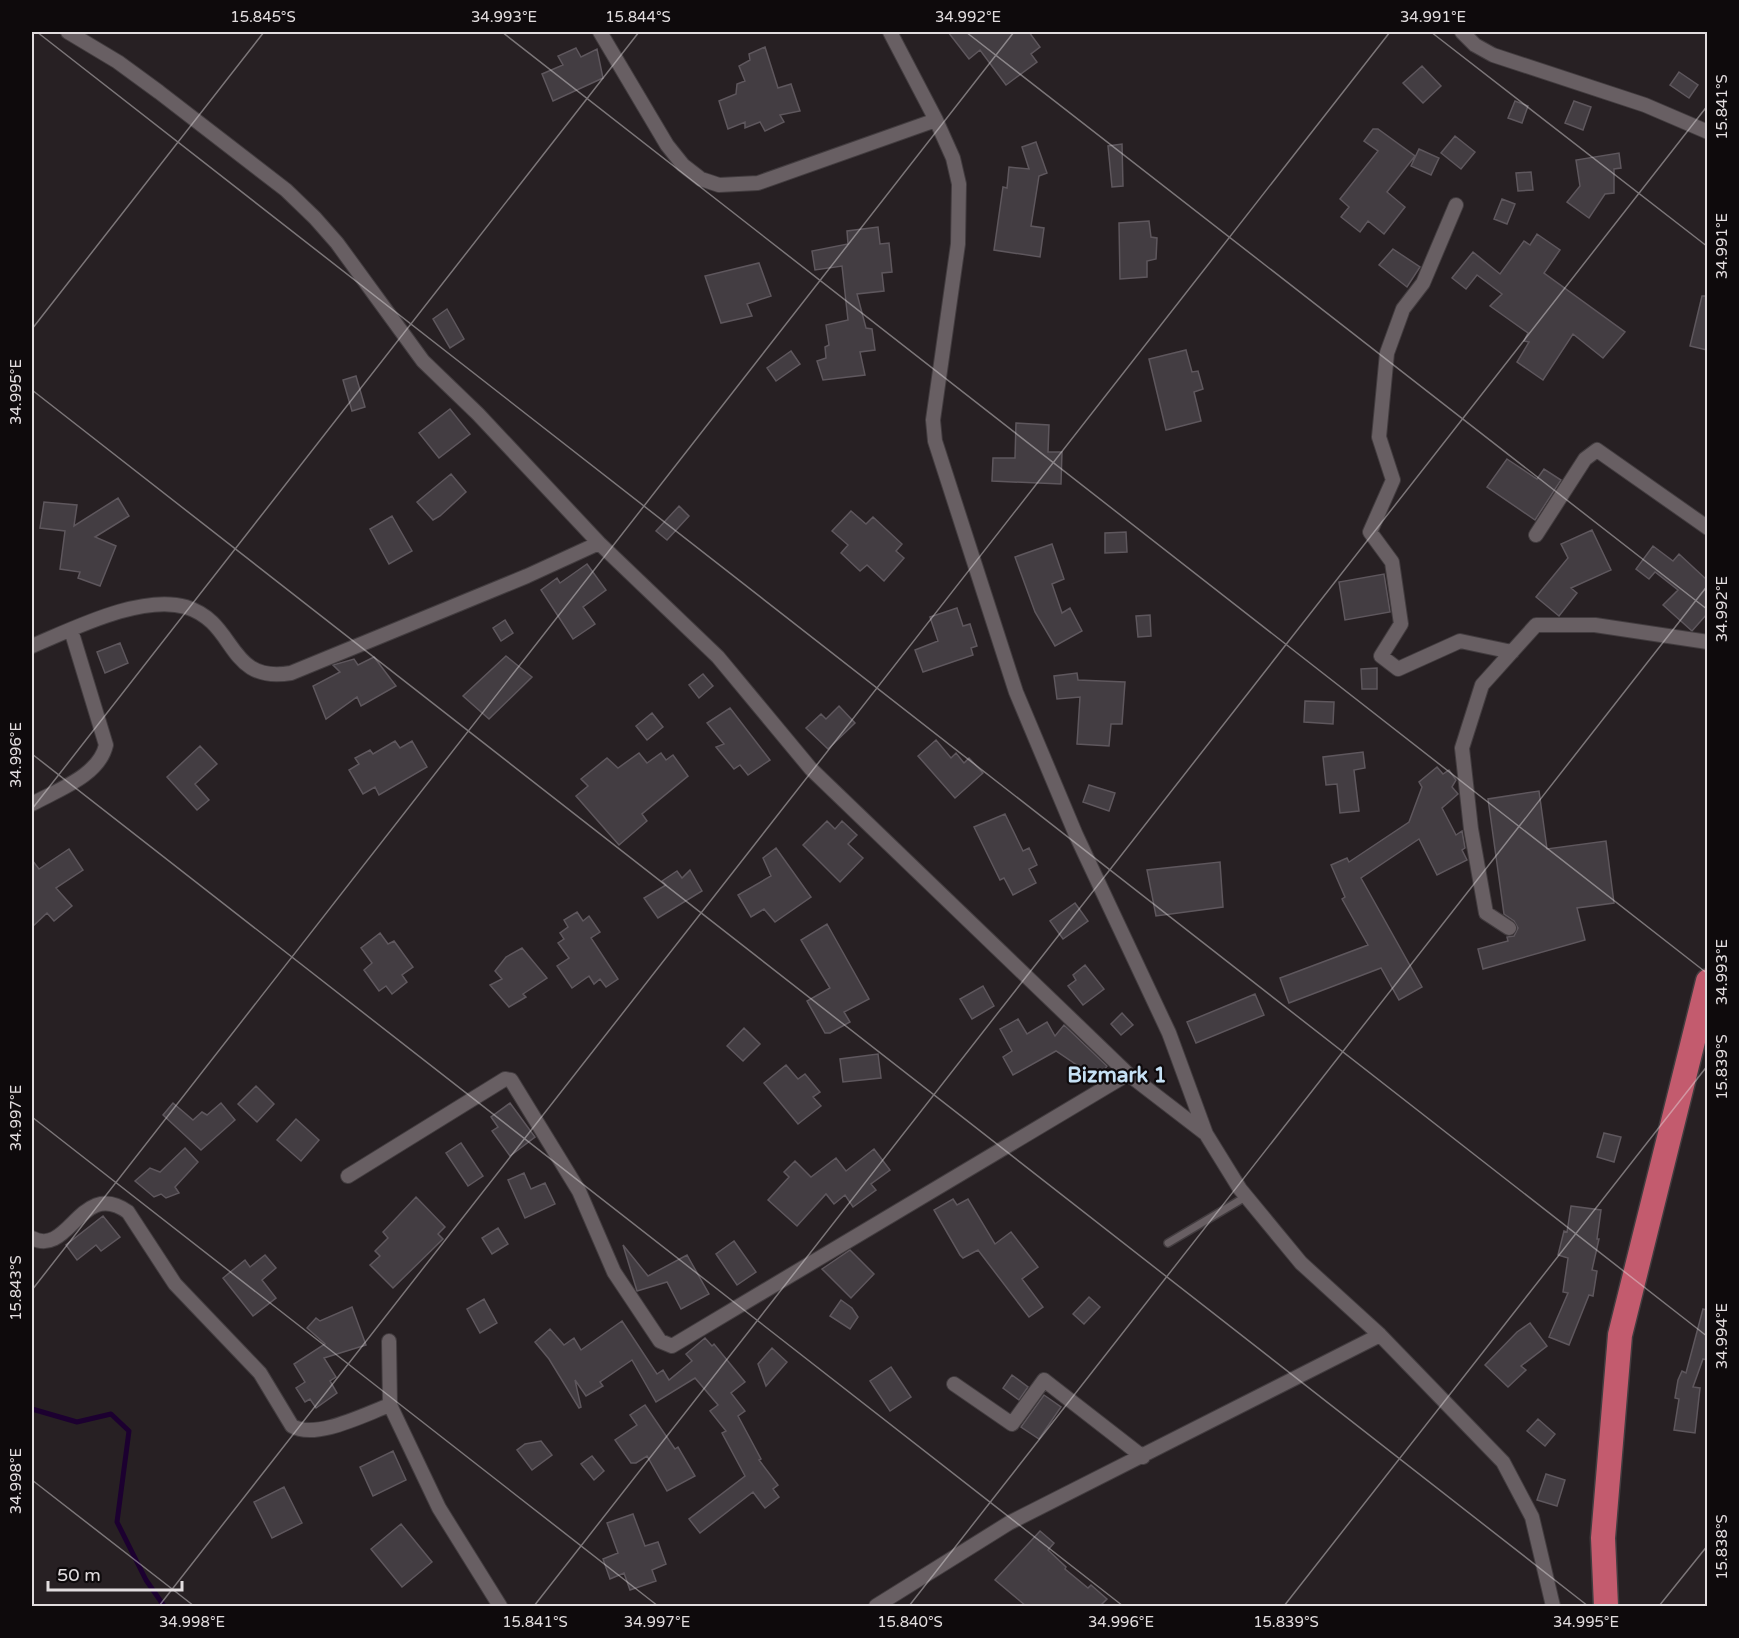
<svg xmlns="http://www.w3.org/2000/svg" width="1739" height="1638" viewBox="0 0 1739 1638" font-family="'Varela Round',sans-serif">
<rect width="100%" height="100%" fill="#272023"/>
<g fill="none" stroke-linecap="round" stroke-linejoin="round">
<path stroke="#1c0030" stroke-width="5" d="M32,1409l45,13 34,-8 18,17 -12,91 29,58 18,26"/>
</g>
<path fill="#433d42" stroke="#5e575d" stroke-width="1.5" d="M948,32h81l11,15 -9,7 6,8 -31,23 -26,-35 -11,9z
M765,47l13,41 13,-4 9,27 -20,4 4,7 -19,9 -5,-9 -15,6v-6l-17,7 -9,-28 17,-7 1,-10 8,-3 -6,-15 11,-6 -1,-6z
M576,48l5,9 16,-8 6,29 -50,23 -11,-27 21,-9 -5,-9z
M1422,66l19,20 -18,17 -20,-20z
M1679,72l19,13 -9,13 -19,-13z
M1515,101l13,5 -6,17 -14,-5z
M1574,101l17,6 -8,23 -18,-7z
M1373,129h5l37,27 -28,36 18,15 -21,27 -16,-13 -8,11 -19,-15 8,-10 -9,-8 38,-48 -14,-10z
M1455,136l20,16 -14,17 -20,-16z
M1036,142l11,31 -8,3 -8,50 13,2 -4,29 -46,-7 9,-63 4,1 2,-21 20,2 -7,-22z
M1122,144l1,42 -11,1 -4,-41z
M1419,149l20,9 -8,17 -20,-9z
M1619,153l2,15 -7,1v24l-9,1 -16,24 -22,-16 13,-16 -4,-26z
M1531,172l2,18 -15,1 -2,-18z
M1502,199l13,5 -8,20 -13,-5z
M1149,221l2,16 6,1 -1,21 -9,2v16l-27,2 -1,-56z
M878,227l2,17 9,-1 3,29 -10,1 2,18 -27,3 9,34 6,1 3,21 -15,2 5,23 -42,5 -6,-19 9,-3 -1,-11 4,-2 -3,-20 22,-5 -6,-54 -27,4 -3,-19 36,-7 -1,-13z
M1537,234l23,16 -16,23 81,59 -22,26 -30,-24 -30,46 -26,-18 12,-20 -5,-1 4,-8 -38,-27 12,-12 -25,-19 -11,14 -14,-11 21,-26 27,22 24,-33 6,4z
M1393,249l27,18 -13,20 -28,-22z
M759,263l12,33 -24,8 5,12 -31,7 -16,-47z
M1702,296h5v54l-17,-4z
M447,309l17,30 -14,9 -17,-29z
M1186,350l6,22 6,-1 5,18 -9,3 7,29 -35,9 -17,-71z
M791,351l9,13 -24,17 -9,-13z
M356,376l9,31 -13,4 -9,-31z
M450,409l20,25 -31,24 -20,-25z
M1016,423l33,2 -1,27h14l-1,32 -69,-3 1,-23h22z
M1507,459l30,20 7,-10 17,11 -26,40 -48,-33z
M451,474l15,18 -26,24 -7,4 -16,-18z
M118,498l11,18 -34,21 21,9 -16,40 -22,-8 2,-6 -20,-3 5,-38 -25,-3 4,-26 33,3 -3,21z
M679,506l10,10 -22,24 -11,-9z
M851,511l15,13 7,-7 29,27 -6,7 8,7 -20,23 -17,-16 -7,6 -19,-18 7,-8 -16,-14z
M392,516l20,35 -23,13 -19,-35z
M1592,530l19,40 -40,18 6,5 -18,23 -23,-19 32,-39 -7,-14z
M1126,532l1,20 -22,1v-20z
M1052,544l12,35 -12,5 10,29 8,-5 12,23 -27,15 -20,-34 -20,-55z
M1653,546l20,15 6,-7 28,26v34l-15,17 -29,-26 15,-15 -23,-18 -6,7 -13,-10z
M587,564l19,26 -23,17 12,17 -22,15 -32,-49 16,-12 3,5z
M1384,574l6,38 -45,8 -6,-38z
M957,608l6,18 7,-2 7,22 -6,2 2,7 -50,17 -8,-22 23,-9 -8,-24z
M1150,615l1,21 -13,1 -2,-21z
M505,620l8,13 -12,8 -8,-13z
M120,643l8,20 -23,10 -8,-21z
M506,656l26,21 -43,42 -26,-23z
M374,657l22,29 -35,20 -4,-9 -31,22 -13,-33 27,-14 -7,-7 21,-6 4,6z
M1377,668v21h-15l-1,-20z
M1077,673l1,7 47,2 -3,42h-11l-2,22 -32,-2 3,-47 -23,2 -3,-23z
M703,674l10,12 -14,12 -10,-13z
M1305,701l29,1 -1,22 -29,-2z
M839,706l16,17 -27,26 -22,-21 15,-14 5,5z
M730,708l40,52 -22,15 -8,-10 -6,4 -18,-22 8,-3 -17,-21z
M652,713l11,14 -16,13 -11,-14z
M936,740l15,18 5,-5 8,10 5,-5 14,15 -28,25 -37,-42z
M395,741l5,7 12,-7 15,26 -48,28 -4,-8 -12,7 -14,-24 10,-6 -4,-6 15,-8 3,4z
M200,746l17,18 -22,20 14,16 -12,10 -30,-33z
M1363,752l2,16 -11,2 5,41 -19,2 -3,-29 -11,1 -3,-28z
M639,753l8,10 14,-10 5,7 7,-5 15,21 -46,38 5,7 -28,24 -43,-49 12,-10 -7,-7 26,-21 11,10z
M1437,767l6,7 6,-4 7,10 -4,7 6,7 -16,14 14,27 6,-4 3,17 -3,2 5,10 -30,15 -18,-36 -58,39 61,109 -23,13 -18,-32 -92,35 -9,-25 88,-33 -26,-46 3,-2 -14,-32 16,-7 2,4 60,-40 13,-35 -3,-5z
M1089,785l26,8 -6,18 -26,-9z
M1539,791l8,58 59,-8 8,62 -37,5 8,32 -102,29 -5,-20 30,-8 -1,-4 7,-1 4,-8 -4,-7 -10,-7 -16,-115z
M1005,814l18,37 6,-3 8,17 -8,4 7,14 -23,12 -9,-17 -4,2 -26,-53z
M827,821l8,8 7,-8 15,14 -9,9 15,14 -23,24 -37,-37z
M776,848l35,49 -36,25 -11,-13 -13,8 -13,-22 33,-19 -8,-18z
M69,849l14,21 -27,18 16,18 -18,15 -7,-8 -15,14v-67l7,9z
M1220,862l3,45 -67,9 -9,-46z
M690,870l12,21 -44,27 -14,-20 22,-13 -4,-4 15,-10 5,7z
M1075,903l13,18 -25,18 -13,-18z
M577,912l6,9 6,-5 11,16 -9,6 27,41 -12,8 -6,-8 -6,5 -5,-8 -17,12 -15,-22 12,-8 -11,-15 6,-4 -4,-6 8,-6 -4,-7z
M827,924l42,75 -25,13 6,10 -20,11h-5l-18,-32 23,-13 -29,-48z
M380,933l8,11 6,-3 19,26 -11,8 5,7 -15,12 -6,-8 -7,5 -15,-21 8,-7 -11,-15z
M522,948l25,30 -24,16 3,3 -17,10 -19,-22 12,-6 -7,-8 11,-14z
M1085,965l19,24 -21,16 -15,-19 8,-6 -3,-5z
M983,986l11,20 -22,13 -12,-20z
M1255,994l9,21 -68,28 -9,-21z
M1122,1013l11,12 -12,10 -10,-11z
M1018,1019l9,15 20,-12 8,14 9,-11 43,41 -11,16 -15,-10 3,-2 -28,-19 -43,24 -10,-18 9,-6 -12,-22z
M744,1028l16,16 -17,17 -16,-15z
M878,1054l3,24 -38,4 -3,-23z
M786,1065l12,14 7,-5 15,18 -7,5 8,9 -23,18 -34,-41z
M256,1086l18,18 -17,18 -19,-18z
M173,1103l20,17 9,-8 5,3 14,-12 14,17 -34,30 -38,-35z
M510,1103l25,34 -25,19 -18,-25 6,-4 -7,-10z
M296,1119l23,21 -18,21 -24,-21z
M1604,1133l17,4 -7,25 -17,-5z
M461,1143l22,33 -15,10 -22,-33z
M185,1148l13,14 -23,25 4,6 -13,5 -5,-4 -7,3 -19,-16 15,-13 10,4z
M874,1149l16,21 -19,14 5,6 -23,17 -8,-12 -11,9 -8,-10 -29,32 -29,-26 21,-23 -5,-5 11,-11 16,16 25,-19 10,13z
M524,1173l7,16 14,-6 10,21 -30,14 -17,-38z
M416,1197l29,30 -7,7 5,5 -50,49 -23,-23 10,-9 -5,-5 13,-13 -5,-6z
M953,1199l4,6 11,-6 27,45 16,-12 27,35 -16,12 21,28 -14,10 -51,-67 -15,8 -3,-3 -26,-45z
M1571,1206l30,4 -4,29h2l-7,31 5,1 -4,25 -4,-1 -20,50 -20,-8 19,-44 -5,-1 5,-34 -10,-3 6,-24 3,1z
M103,1216l17,21 -19,14 -5,-6 -19,15 -11,-15z
M498,1228l10,16 -16,10 -10,-16z
M734,1241l22,31 -19,13 -21,-31z
M623,1245l25,31 39,-21 22,39 -28,15 -14,-27 -30,9z
M850,1250l24,24 -23,24 -29,-29z
M265,1255l11,13 -14,12 14,18 -23,18 -30,-38 22,-18 5,7z
M1089,1297l11,10 -16,17 -11,-10z
M484,1299l13,24 -17,10 -13,-24z
M841,1300l11,8 6,9 -8,12 -20,-13z
M352,1307l14,38 -42,13 12,19 -6,4 7,12 -21,15 -6,-9 -5,3 -9,-14 9,-6 -11,-18 31,-20 -18,-16 9,-10 4,3z
M1703,1309l4,1v50l-4,-1 -10,28 7,1 -5,45 -21,-3 5,-31 -4,-1 3,-18 4,-9 4,2z
M622,1321l35,53 6,-4 6,10 23,-19 -6,-7 19,-16 7,8 2,-2 31,38 -14,11 14,18 -7,5 23,43 -2,1 19,25 -5,4 6,8 -14,11 -12,-16 -53,41 -11,-14 56,-43 -23,-43 4,-2 -16,-20 8,-6 -23,-27 -39,24 -24,-42 -32,22 3,4 -17,10 -11,-16 6,27 -2,1 -30,-49 -14,-17 15,-13 14,16 10,-7 7,12z
M1530,1323l17,23 -26,20 5,4 -18,17 -23,-22 32,-33z
M772,1348l15,14 -21,24 -8,-22z
M891,1367l20,30 -21,14 -20,-30z
M1012,1375l16,12 -9,13 -16,-12z
M1044,1395l17,12 -22,32 -18,-12z
M645,1405l30,44 3,-2 17,29 -28,15 -20,-35 -11,7h-5l-16,-23 22,-15 -7,-10z
M1538,1419l17,15 -10,12 -18,-15z
M541,1441l11,14 -20,15 -15,-20 8,-6z
M393,1451l13,29 -33,16 -13,-29z
M592,1456l12,15 -10,9 -13,-16z
M1546,1474l19,6 -8,26 -20,-6z
M284,1487l18,36 -30,15 -18,-36z
M633,1514l12,32 13,-4 8,22 -14,6 4,11 -26,9 -6,-17 -14,6 -7,-20 15,-6 -11,-30z
M401,1524l31,38 -30,25 -31,-38z
M1040,1531l14,12 -6,7 18,17 -1,2 23,19 3,-3 16,14 -7,7h-74l-31,-26z"/>
<g fill="none" stroke-linecap="round" stroke-linejoin="round">
<g stroke="#423c3f" stroke-width="10">
<path id="service" d="M1168,1243l79,-47"/>
</g>
<g stroke="#423c3f" stroke-width="16">
<path id="minor" d="M68,32l50,30 41,30 127,98 29,28 22,25 86,118 55,53 121,129 119,114 93,112 317,305 78,60
M600,32l67,113 16,20 18,14 18,6 39,-2 178,-63
M890,32l46,88 17,38 6,26 -1,60 -25,176 2,21 81,251 60,143 93,198 37,101 34,55 61,74 79,72 123,127 29,55 21,89
M1462,32l13,13 18,10 152,50 63,27
M1456,205l-33,78 -20,26 -16,44 -8,84 14,43 -23,52 22,30 9,62 -20,32 17,13 62,-28 52,11
M1536,535l49,-76 12,-9 111,78
M32,646c41,-17 109,-52 154,-39 52,16 40,77 105,66l236,-97 72,-33
M32,804c25,-14 67,-28 74,-59l-35,-115
M1509,928l-23,-15 -15,-84 -9,-81 20,-63 54,-60h59l113,17
M348,1176l157,-97 6,1 68,111 35,81 46,69 12,5 456,-272
M32,1238c37,20 49,-60 96,-26l47,72 85,89 32,53c24,14 73,-12 98,-21
M389,1341l1,64 49,103 61,98
M954,1384l58,40 32,-44 99,77
M876,1606l133,-83 371,-188"/>
</g>
<g stroke="#423c3f" stroke-width="27">
<path id="trunk" d="M1606,1606l-3,-68 17,-203 88,-354"/>
</g>
<use href="#service" stroke="#685f63" stroke-width="7"/>
<use href="#minor" stroke="#685f63" stroke-width="14"/>
<use href="#trunk" stroke="#c35b6e" stroke-width="24"/>
</g>
<path fill="none" stroke="#e2dddf" stroke-width="1.5" stroke-opacity="0.45" d="M37,32l1671,1305M502,32l1206,942M966,32l742,578M1431,32l277,215M32,329l232,-297M32,390l1556,1216M32,754l1091,852M32,809l607,-777M32,1117l626,489M32,1290l982,-1258M32,1480l162,126M159,1606l1231,-1574M534,1606l1174,-1501M909,1606l799,-1021M1284,1606l424,-541M1659,1606l49,-61"/>
<g text-anchor="middle" dominant-baseline="central" stroke-width="4.5" stroke-linejoin="round" paint-order="stroke">
<g font-size="21" font-weight="bold" fill="#c6e1f5" stroke="#0e0a0c">
<text x="1117" y="1075">Bizmark 1</text>
</g>
</g>
<rect width="1739" height="1638" fill="none" stroke="#0e0a0c" stroke-width="66"/>
<path d="M48 1581v9h134v-9" fill="none" stroke="#e2dddf" stroke-width="3"/>
<text x="57" y="1581" font-size="18" fill="#e2dddf" stroke="#0e0a0c" stroke-width="4.5" paint-order="stroke">50 m</text>
<rect x="33" y="33" width="1673" height="1572" fill="none" stroke="#e2dddf" stroke-width="2"/>
<g font-size="15" text-anchor="middle" fill="#e2dddf">
<text x="263" y="22">15.845°S</text>
<text x="504" y="22">34.993°E</text>
<text x="638" y="22">15.844°S</text>
<text x="968" y="22">34.992°E</text>
<text x="1433" y="22">34.991°E</text>
<text transform="translate(1722 107) rotate(-90)" y="5">15.841°S</text>
<text transform="translate(1722 246) rotate(-90)" y="5">34.991°E</text>
<text transform="translate(16 392) rotate(-90)" y="5">34.995°E</text>
<text transform="translate(1722 609) rotate(-90)" y="5">34.992°E</text>
<text transform="translate(16 755) rotate(-90)" y="5">34.996°E</text>
<text transform="translate(1722 972) rotate(-90)" y="5">34.993°E</text>
<text transform="translate(1722 1067) rotate(-90)" y="5">15.839°S</text>
<text transform="translate(16 1118) rotate(-90)" y="5">34.997°E</text>
<text transform="translate(16 1288) rotate(-90)" y="5">15.843°S</text>
<text transform="translate(1722 1336) rotate(-90)" y="5">34.994°E</text>
<text transform="translate(16 1481) rotate(-90)" y="5">34.998°E</text>
<text transform="translate(1722 1547) rotate(-90)" y="5">15.838°S</text>
<text x="192" y="1627">34.998°E</text>
<text x="535" y="1627">15.841°S</text>
<text x="657" y="1627">34.997°E</text>
<text x="910" y="1627">15.840°S</text>
<text x="1121" y="1627">34.996°E</text>
<text x="1286" y="1627">15.839°S</text>
<text x="1586" y="1627">34.995°E</text>
</g>
</svg>
